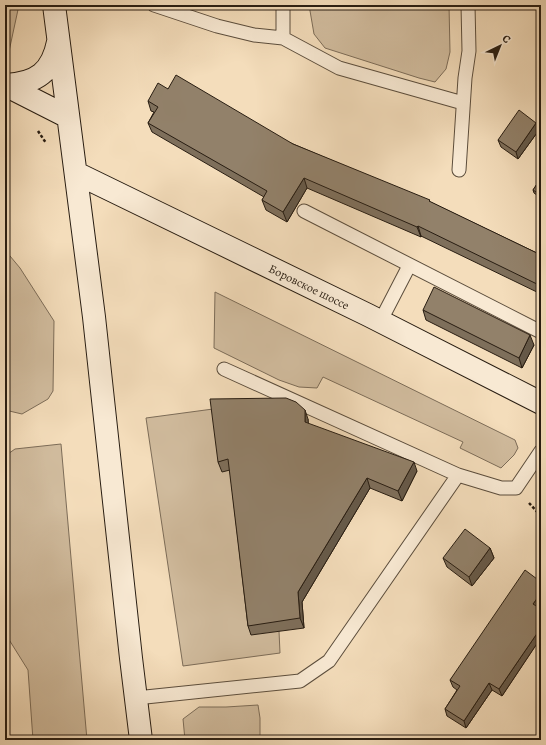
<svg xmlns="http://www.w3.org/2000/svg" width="546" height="745" viewBox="0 0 546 745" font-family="Alegreya,serif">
<rect width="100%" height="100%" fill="#f4ddbb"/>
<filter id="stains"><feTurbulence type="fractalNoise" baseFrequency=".005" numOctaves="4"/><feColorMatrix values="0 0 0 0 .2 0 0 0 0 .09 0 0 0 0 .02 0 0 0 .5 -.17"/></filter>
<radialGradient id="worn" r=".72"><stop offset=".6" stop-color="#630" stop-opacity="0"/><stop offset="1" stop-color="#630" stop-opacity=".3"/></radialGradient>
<path fill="#d1bc9e" stroke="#7c6c58" d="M5,5h14l-11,51 -3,-1z
M309,5h140l1,47 -4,17 -11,13 -16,-4 -94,-30 -11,-14z
M5,250l15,18 34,53 -1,70 -5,8 -26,15 -17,-4z
M215,292l300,148 3,8 -4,7 -13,13 -41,-20 3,-6 -140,-65 -6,11 -18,-1 -20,-7 -65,-32z
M213,409l9,62 10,-2 47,162 1,22 -97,13 -37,-248z
M61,444l26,296h-54l-5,-70 -20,-32 -3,-43v-139l10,-7z
M258,705l2,13v22h-75l-2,-21 16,-12h27z"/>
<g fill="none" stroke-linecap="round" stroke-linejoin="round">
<g stroke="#5b4d3c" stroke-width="15">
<path id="lane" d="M154,5l63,21 37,9 29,3 56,30 124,35
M283,38v-33
M459,170l6,-92 4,-27 -1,-46
M304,211l237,121
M380,322l29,-56
M224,369l234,106
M136,698l164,-17 29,-20 129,-186 43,13h15l25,-37"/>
</g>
<g stroke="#281d12" stroke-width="24">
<path id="secondary" d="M54,5l40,312 37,341 10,82
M5,85l63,32
M6,85c31,-2 46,-13 52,-43
M76,173l292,142 173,88"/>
</g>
<path stroke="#281d12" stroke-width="2.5" stroke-dasharray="3 2" stroke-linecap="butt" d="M38,131l8,12
M529,503l12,13"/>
<use href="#lane" stroke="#f8e9d3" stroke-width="13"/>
<use href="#secondary" stroke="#f8e9d3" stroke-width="22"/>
</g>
<path fill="#7e6f5b" stroke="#281d12" d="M168,89l125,55 137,58 111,53v39l-120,-58v1l-114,-49 -20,34 -21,-12 -4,-10 2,-3 -112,-65 -4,-9 6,-11 -3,-1 -3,-10z
M536,123l3,7 -21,29 -17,-12 -3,-7z
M541,178v20l-7,-5 -1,-3z
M423,310l111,35 -12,23 -96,-48z
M308,419v5l109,47 -15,30 -32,-13 -68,114 2,26 -53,7 -3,-9 -18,-156 -8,2 -4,-10z
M490,548l4,10 -22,28 -25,-19 -4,-9z
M541,582v21l-3,4 3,2v31l-1,-1 -38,57 -10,-6 -26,38 -19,-12 -2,-7 12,-19 -4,-3 -3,-7z"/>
<path fill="#665a4a" stroke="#281d12" d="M536,123l3,7 -21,29 -2,-7z
M304,178l3,10 -20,34 -4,-10z
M418,226l3,10v1l-4,-10z
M530,335l4,10 -12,23 -3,-10z
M305,410l3,9 1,13 -4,-10z
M414,462l3,9 -15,30 -4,-10z
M367,478l3,10 -68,114 2,26 -4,-10 -2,-26z
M490,548l4,10 -22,28 -3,-9z
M541,593v10l-5,8 -3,-7z
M538,632l2,7 -38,57 -3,-7z
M489,683l3,7 -26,38 -2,-7z"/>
<path fill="#92816a" stroke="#281d12" d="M176,75l117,69 137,56 -1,1 112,54v31l-123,-60 -1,1 -113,-49 -21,34 -21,-12 5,-9 -119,-68 10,-16 -10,-6 10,-18 10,6z
M519,110l17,13 -20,29 -18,-12z
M541,178v17l-8,-5z
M434,287l96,48 -11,23 -96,-48z
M286,398l10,4 9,8v12l109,40 -16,29 -31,-13 -69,114 2,26 -52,8 -20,-167 -10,3 -8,-63z
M465,529l25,19 -21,29 -26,-19z
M525,570l16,12v11l-8,11 8,5v24l-1,1 -2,-2 -39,57 -10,-6 -25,38 -19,-12 15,-23 -10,-6z"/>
<g text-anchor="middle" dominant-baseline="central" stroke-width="4" stroke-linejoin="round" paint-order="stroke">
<g font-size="12" fill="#281d12" stroke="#f8e9d3">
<text transform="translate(309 287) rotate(26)">Боровское шоссе</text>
</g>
</g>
<rect width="546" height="745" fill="none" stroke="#f4ddbb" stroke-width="20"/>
<rect x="6" y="6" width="534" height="733" fill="none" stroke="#281d12" stroke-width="2"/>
<rect x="10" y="10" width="526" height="725" fill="none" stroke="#281d12"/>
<g transform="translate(500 46) rotate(43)" stroke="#f8e9d3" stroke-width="3" paint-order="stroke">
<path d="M0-3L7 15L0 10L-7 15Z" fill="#281d12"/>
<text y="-6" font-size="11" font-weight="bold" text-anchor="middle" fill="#281d12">С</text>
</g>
<rect width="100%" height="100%" filter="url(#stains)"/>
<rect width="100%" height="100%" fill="url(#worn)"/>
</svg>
